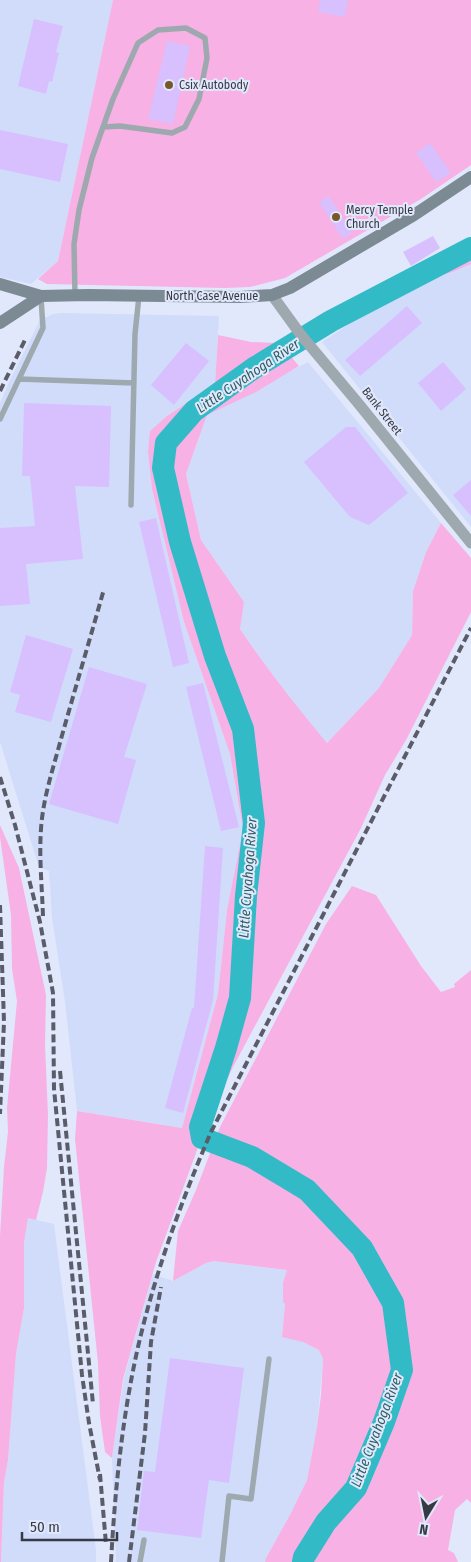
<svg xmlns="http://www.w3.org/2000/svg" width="471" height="1562" viewBox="0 0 471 1562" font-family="'Fira Sans Condensed',sans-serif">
<rect width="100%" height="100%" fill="#e1e8fb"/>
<path fill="#d1dcfb" d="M0,0h113l-55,261 -27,23 -31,-7z
M471,254v273l-149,-185 74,-49z
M61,313l158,3 -4,69 -47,30 -17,16 -3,21 4,37 32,133 46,132 13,75 -16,81 -9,84 -36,134 -105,-17 -12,-109 -13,-84 -3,-47 -10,-4 -39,-125v-339l9,-21 31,-62 13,-6z
M308,362l133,161 -15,29 -13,39 -1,44 -33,53 -52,55 -29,-34 -32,-43 -26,-37 4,-27 -43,-62 -15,-66 21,-59z
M28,1218l26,6 42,326v12h-95l3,-80 4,-22 8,-106 8,-46v-65z
M214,1261l73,9 -4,12 2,22 -3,32 21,6 16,8 4,9 -6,68 -10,53 -16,33 -25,45 -1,4h-149l-4,-104 12,-81 29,-103 20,7 33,-18z"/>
<path fill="#f7b1e5" d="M113,0h358v165l-50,34 -136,79 -35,9 -26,1 -177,-4 -9,-5 20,-18z
M471,243v21c-15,6 -29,15 -45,10l1,-6z
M218,335l33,7 25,1 11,9 12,14 -43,26 -49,23 -21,59 15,66 43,62 -4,27c27,40 56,77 87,114l52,-55 33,-53 1,-44 13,-39 15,-29 30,35v54l-65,128 -21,35 -24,53 -128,239 -22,45 -55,150 -33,117 -11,79 -7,-6 -5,-36 -2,-53 -23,-224 2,-28 105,17 36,-134 9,-84 16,-81 -13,-75 -46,-132 -32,-133 -4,-37 2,-21 17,-15 48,-32z
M0,825l19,43 27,127 -1,50 3,71 -1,52 -4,24 -7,28 -8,-2 -4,25v65l-8,46 -8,106 -4,22 -3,80h-1v-326l4,-69 4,-35 -1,-24 10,-107 -5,-32 -1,-54 -11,-78z
M352,886l24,9 45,71 20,26 14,-5 -1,-3 17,-14v533l-4,-4 -12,11 -7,40 6,3 4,9h-193l1,-4 25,-45 16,-33 10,-53 4,-32 2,-36 -4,-9 -16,-8 -21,-5 3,-33 -2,-2v-20l4,-12 -73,-9 -8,2 -33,18 5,-50 18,-41 24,-63 106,-203z"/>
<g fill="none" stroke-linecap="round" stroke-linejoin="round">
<path stroke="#32bbc7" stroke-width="22" d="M303,1562l1,-5 22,-35 30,-34 28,-66 18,-52 -9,-67 -31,-55 -55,-58 -55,-33 -50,-19 -2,-11 26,-79 14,-50 6,-102 8,-73 -11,-94 -28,-73 -35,-114 -17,-74 3,-25 28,-32 60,-43 77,-47 140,-73"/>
</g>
<path fill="#d8bffe" d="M320,0h28l-3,17 -27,-5z
M34,19l29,7 -7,26 3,1 -7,29 -3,-1 -3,13 -28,-8z
M167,41l23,5 -17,78 -25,-5z
M0,130l68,14 -8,38 -60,-13z
M430,143l21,30 -15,9 -20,-29z
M329,196l23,37 -9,6 -24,-37z
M433,236l7,12 -29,18 -8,-14z
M407,306l15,17 -62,53 -15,-16z
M186,343l23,18 -35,44 -23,-20z
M443,362l23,27 -25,22 -23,-28z
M24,403l87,3 -2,81 -34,-1 8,73 -57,5 4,40 -30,2v-78l35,-2 -5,-50h-8z
M346,427h9l53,66 -39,32 -19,-8 -46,-55z
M471,480v36l-18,-21z
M156,518l33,145 -16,4 -34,-145z
M26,635l47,14 -22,73 -36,-10 5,-17 -10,-3z
M89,667l58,17 -23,73 12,3 -18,64 -69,-20z
M203,683l36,144 -18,4 -35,-144z
M205,846l18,2 -10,152 -30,113 -18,-5 27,-100h2z
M170,1358l74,10 -15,115 -20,-3 -8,58 -64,-8 7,-59 11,1z"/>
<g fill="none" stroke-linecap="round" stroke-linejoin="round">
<path stroke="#9ea9af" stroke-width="5.5" d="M75,295l-1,-51 5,-34 13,-52 21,-59 25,-56 20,-13 28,-2 19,10 2,20 -8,41 -14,28 -13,6 -52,-7 -17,1
M19,379l115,4
M0,419l43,-91 -2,-30
M131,505l4,-171 4,-38
M140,1562l4,-22
M222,1562l7,-66 22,3 18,-140"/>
<path stroke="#9ea9af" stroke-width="11" d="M272,295l29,40 57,68 113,140"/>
<path stroke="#7b8a93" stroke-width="12" d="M0,284l41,12 47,-1 152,2 32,-2 18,-7 124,-73 57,-38
M0,323l41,-27"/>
<path stroke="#5a5d69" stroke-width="4" stroke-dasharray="8 4" stroke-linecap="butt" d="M0,391l25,-51
M0,777l15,48 25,97 13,71 1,96 28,286 7,48 11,57
M0,905l4,117 -4,92
M43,916c-1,-29 -4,-58 -2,-87 2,-31 12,-60 20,-90 14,-50 29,-100 43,-150
M60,1071l33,333
M100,1474l6,70
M111,1562c4,-72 11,-144 27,-215 17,-74 43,-145 73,-215l260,-504
M129,1562l16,-129 6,-91 10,-55"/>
</g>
<g fill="#76582c" stroke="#e1e8fb" stroke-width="2">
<circle cx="169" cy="85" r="5"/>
<circle cx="336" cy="217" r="5"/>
</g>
<g text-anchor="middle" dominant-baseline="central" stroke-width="4" stroke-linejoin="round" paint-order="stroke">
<g font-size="12" fill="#373a44" stroke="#e1e8fb" text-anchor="start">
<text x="179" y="85">Csix Autobody</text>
<text x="346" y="210">Mercy Temple<tspan x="346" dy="14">Church</tspan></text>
</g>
<g font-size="12" fill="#373a44" stroke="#e1e8fb">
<text x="212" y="296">North Case Avenue</text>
<text transform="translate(382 411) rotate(52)">Bank Street</text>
</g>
<g font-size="14" font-style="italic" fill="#2c6166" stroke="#e1e8fb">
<text transform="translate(248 376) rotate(-34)">Little Cuyahoga River</text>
<text transform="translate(248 878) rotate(-86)">Little Cuyahoga River</text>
<text transform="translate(377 1430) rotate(-69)">Little Cuyahoga River</text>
</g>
</g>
<g transform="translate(426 1517) rotate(190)" stroke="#e1e8fb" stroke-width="4" paint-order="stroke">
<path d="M0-4L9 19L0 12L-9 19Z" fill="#373a44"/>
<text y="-8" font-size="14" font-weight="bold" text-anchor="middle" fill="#373a44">N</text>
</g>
<path d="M22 1532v8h95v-8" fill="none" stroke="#373a44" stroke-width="2.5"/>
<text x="30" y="1532" font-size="15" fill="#373a44" stroke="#e1e8fb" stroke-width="4" paint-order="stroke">50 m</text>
</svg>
